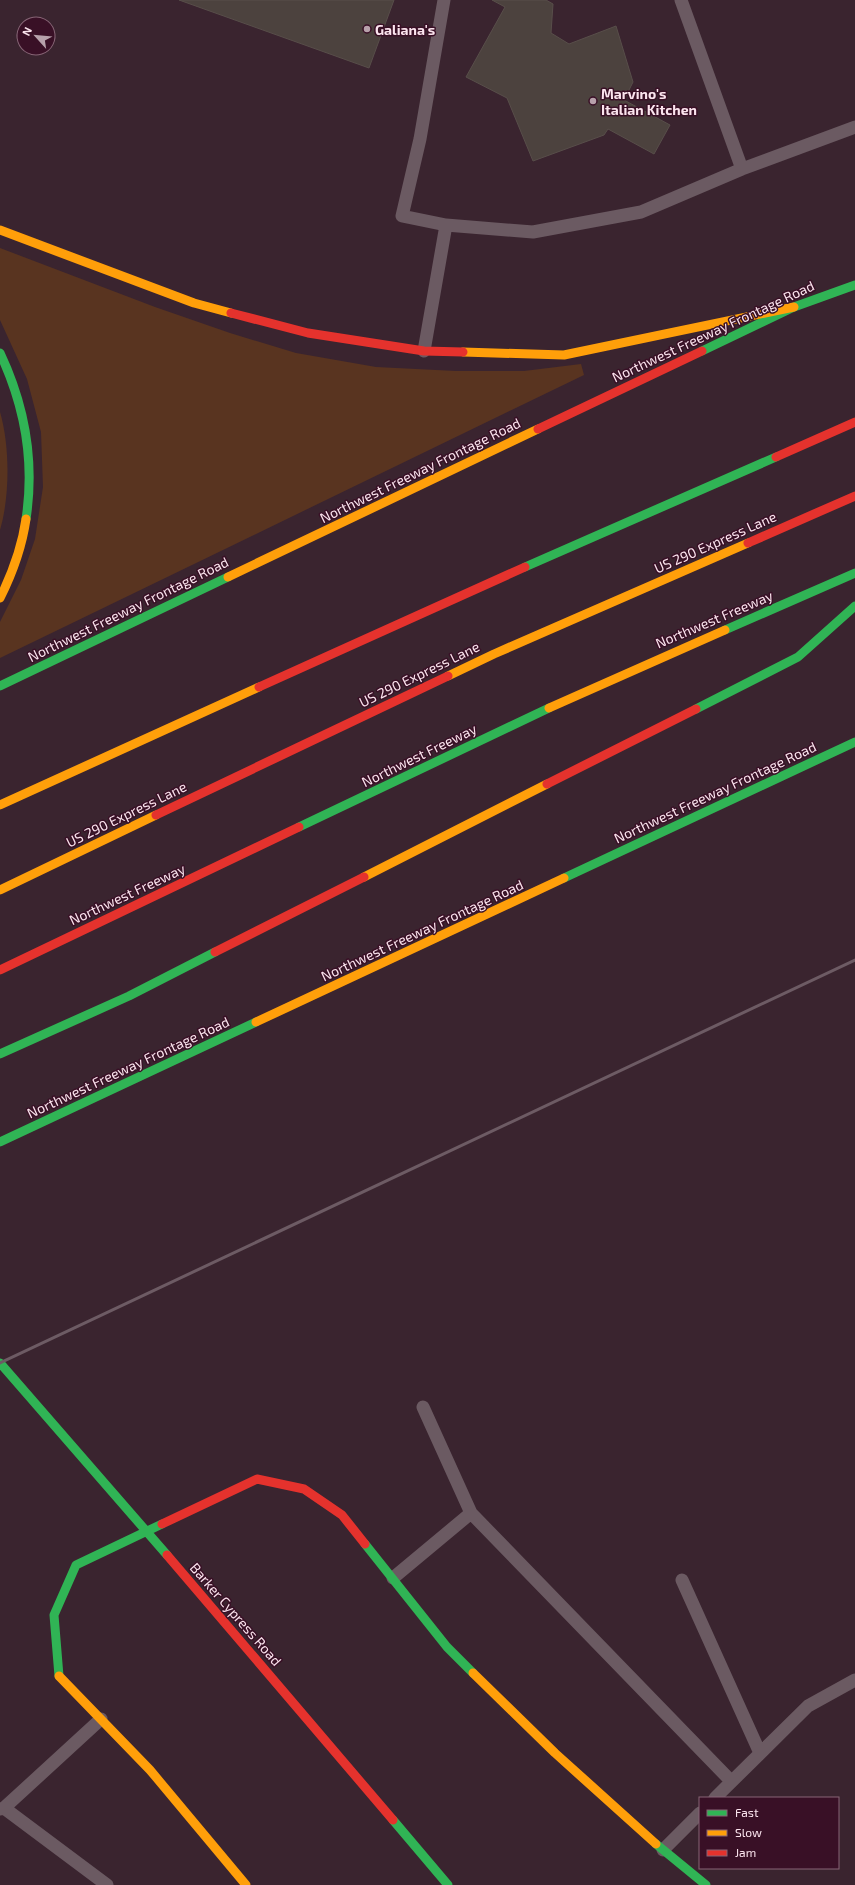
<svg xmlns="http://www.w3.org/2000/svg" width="855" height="1885" viewBox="0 0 855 1885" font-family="'Exo 2',sans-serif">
<rect width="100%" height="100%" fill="#3a242f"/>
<path fill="#593420" d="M0,248l155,59 75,26 66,20 80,14 80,4h68l57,-7 3,11 -584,283v-36l21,-42 14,-41 8,-52 -2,-55 -14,-53 -27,-59z
M0,412c10,34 10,84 0,118z"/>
<path fill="#4c423e" stroke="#584e4a" d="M179,0h215l-25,68z
M492,0h54l7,4 -2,29 18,11 47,-18 17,56 -9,18 46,25 -16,29 -46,-25 -4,6 -71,26 -26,-63 -41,-21 39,-70z"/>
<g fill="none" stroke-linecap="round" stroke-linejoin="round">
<path stroke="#6b5a62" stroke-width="13" d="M681,0l61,169
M446,225l87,7 108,-20 101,-43 113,-42
M424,351l22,-126 -44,-9 18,-77 24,-139
M423,1407l48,106
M393,1578l78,-65 260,268
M682,1580l78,173
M715,1798l93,-92 47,-26
M4,1808l103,77
M0,1809l4,-1 97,-89
M663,1850l37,-37"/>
<path stroke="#30b455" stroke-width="9" d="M702,351l92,-44 61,-22
M0,353c25,53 35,107 26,166
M525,567l251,-110
M725,630l130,-57
M0,686l228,-109
M696,709l102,-52 57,-51
M299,827l250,-119
M564,878l291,-136
M0,1054l129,-58 86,-44
M0,1142l256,-120
M0,1363l167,192
M365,1544l82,103 26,26
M59,1676l-5,-61 22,-50 86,-41
M393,1820l55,65
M656,1844l50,41"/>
<path stroke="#ff9f0a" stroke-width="9" d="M0,230l194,73 37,10
M463,352l101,3 230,-48
M228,577l310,-148
M0,598c13,-26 22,-51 26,-79
M448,676l46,-22 254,-111
M549,708l176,-78
M0,805l259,-118
M364,877l183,-93
M0,890l156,-75
M256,1022l308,-144
M473,1673l82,80 101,91
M59,1676l91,94 96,115"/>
<path stroke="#e5322d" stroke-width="9" d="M231,313l77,20 116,18 39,1
M538,429l164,-78
M776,457l79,-35
M748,543l107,-47
M259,687l266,-120
M547,784l149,-75
M156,815l292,-139
M215,952l149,-75
M0,970l299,-143
M162,1524l95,-45 47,10 38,26 23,29
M167,1555l226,265"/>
<path stroke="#6d5b64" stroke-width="3" d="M0,1363l855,-403"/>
</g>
<g fill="#b7a1ab" stroke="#391026" stroke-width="1.5">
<circle cx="367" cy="29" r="4"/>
<circle cx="593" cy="101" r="4"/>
</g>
<g text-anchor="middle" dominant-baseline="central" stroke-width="3" stroke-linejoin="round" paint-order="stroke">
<g font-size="14" font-weight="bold" fill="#fbe4ee" stroke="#391026" text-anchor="start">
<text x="375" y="29">Galiana's</text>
<text x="601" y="93">Marvino's<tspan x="601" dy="16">Italian Kitchen</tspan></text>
</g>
<g font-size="14" fill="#fbe4ee" stroke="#391026">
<text transform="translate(713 331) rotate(-25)">Northwest Freeway Frontage Road</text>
<text transform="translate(420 470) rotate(-26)">Northwest Freeway Frontage Road</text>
<text transform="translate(715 542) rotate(-24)">US 290 Express Lane</text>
<text transform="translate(128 609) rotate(-26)">Northwest Freeway Frontage Road</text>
<text transform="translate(714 619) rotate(-23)">Northwest Freeway</text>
<text transform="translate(419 674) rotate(-26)">US 290 Express Lane</text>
<text transform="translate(419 755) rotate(-26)">Northwest Freeway</text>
<text transform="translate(715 792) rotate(-25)">Northwest Freeway Frontage Road</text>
<text transform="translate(126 814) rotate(-26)">US 290 Express Lane</text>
<text transform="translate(127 894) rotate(-25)">Northwest Freeway</text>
<text transform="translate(422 930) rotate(-25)">Northwest Freeway Frontage Road</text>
<text transform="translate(128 1067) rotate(-25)">Northwest Freeway Frontage Road</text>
<text transform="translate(236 1614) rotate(49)">Barker Cypress Road</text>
</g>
</g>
<rect x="699" y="1797" width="140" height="72" fill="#391026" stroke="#876576"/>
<rect x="707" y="1810" width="20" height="6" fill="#30b455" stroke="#876576"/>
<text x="735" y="1817" font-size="12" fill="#fbe4ee">Fast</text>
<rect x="707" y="1830" width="20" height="6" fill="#ff9f0a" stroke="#876576"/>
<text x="735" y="1837" font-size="12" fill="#fbe4ee">Slow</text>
<rect x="707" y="1850" width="20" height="6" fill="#e5322d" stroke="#876576"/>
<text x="735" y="1857" font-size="12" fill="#fbe4ee">Jam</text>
<g transform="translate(36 36) rotate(297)"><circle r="19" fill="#391026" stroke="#876576"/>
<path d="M0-3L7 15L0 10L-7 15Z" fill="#b7a1ab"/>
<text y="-6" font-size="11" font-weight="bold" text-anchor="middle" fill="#fbe4ee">N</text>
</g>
</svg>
